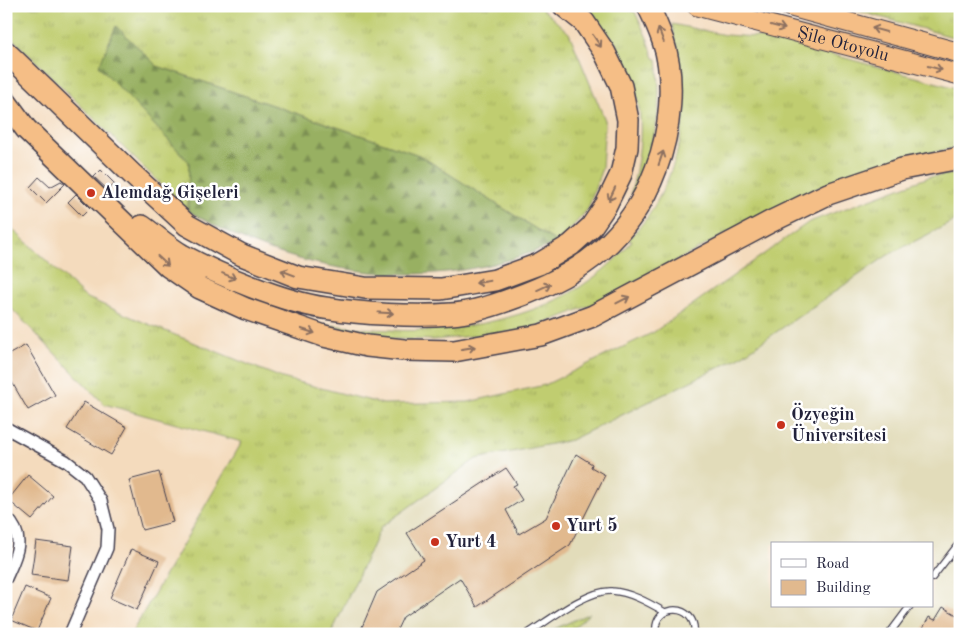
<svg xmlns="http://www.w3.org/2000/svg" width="966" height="640" viewBox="0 0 966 640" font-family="'Old Standard TT',serif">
<defs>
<pattern id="grass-tufts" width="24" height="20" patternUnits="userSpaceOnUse" patternTransform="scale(1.25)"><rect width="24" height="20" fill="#c0cd6f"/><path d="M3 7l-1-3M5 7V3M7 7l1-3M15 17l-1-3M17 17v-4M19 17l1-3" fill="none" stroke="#a5b061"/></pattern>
<pattern id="forest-firs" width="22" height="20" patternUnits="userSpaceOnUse" patternTransform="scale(1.25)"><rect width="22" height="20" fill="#98b062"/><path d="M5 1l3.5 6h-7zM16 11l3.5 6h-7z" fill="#7c8f52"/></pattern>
<pattern id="park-crowns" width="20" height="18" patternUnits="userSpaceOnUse" patternTransform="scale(1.25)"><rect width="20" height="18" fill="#c0cd6f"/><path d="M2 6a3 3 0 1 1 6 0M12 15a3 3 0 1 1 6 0" fill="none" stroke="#a5b061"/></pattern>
</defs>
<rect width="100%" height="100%" fill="#fff"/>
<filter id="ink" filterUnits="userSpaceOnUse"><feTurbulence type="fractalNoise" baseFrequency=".02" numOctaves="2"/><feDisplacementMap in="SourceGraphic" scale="10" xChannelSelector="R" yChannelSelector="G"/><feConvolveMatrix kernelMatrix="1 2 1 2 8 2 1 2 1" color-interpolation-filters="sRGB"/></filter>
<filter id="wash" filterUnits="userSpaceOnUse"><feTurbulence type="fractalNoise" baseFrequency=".0096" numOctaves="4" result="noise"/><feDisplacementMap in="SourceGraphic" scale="20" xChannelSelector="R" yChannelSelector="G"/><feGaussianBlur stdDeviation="1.12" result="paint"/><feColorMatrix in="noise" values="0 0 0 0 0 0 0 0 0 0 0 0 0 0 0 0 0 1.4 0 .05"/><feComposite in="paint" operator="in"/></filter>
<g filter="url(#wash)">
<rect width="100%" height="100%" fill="#f4dbbd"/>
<path fill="#e2dcba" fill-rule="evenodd" d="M960,218v416h-629l50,-107 96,-68 94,-19 169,-83 148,-102zM772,544h160v62h-160z"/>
<path fill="url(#grass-tufts)" stroke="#717855" d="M6,6h533l30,27 36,87 -3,48 -14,41 -30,34 -139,-88 -262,-89 -41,-39 -16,39 89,96 -1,49 -173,-170 -9,-9z
M577,6h41l17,6 13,28 6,18 3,1c6,53 -2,86 -23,134h-3c11,-45 15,-81 -3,-126 -4,-11 -11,-21 -17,-31l-4,3z
M840,6h120v33z
M672,24l53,11 46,3 189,51v58l-64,12 -53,18 -55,24 -187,100 -73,29 -94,10 -43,-1 -73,-15c24,2 48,5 72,6 62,4 150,-12 200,-50 16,-11 29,-24 42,-39l-4,-1c8,-10 18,-19 24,-30 19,-31 32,-70 32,-106 0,-27 -7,-54 -12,-80z
M960,173v45l-72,37 -148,102 -169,83 -95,19 -95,68 -50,107h-200l111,-192 -138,-38 -98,-101v-80l79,74 58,25 139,56 101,26 85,-2 77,-17 109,-53 155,-110 120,-45z"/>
<path fill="url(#forest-firs)" stroke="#5d694e" d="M116,26l41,40 262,89 139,88c-17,6 -33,12 -50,17 -79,23 -162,16 -238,-10 -29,-10 -56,-25 -82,-39l1,-49 -90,-96z"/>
<path fill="url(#park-crowns)" stroke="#717855" d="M590,613l-23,21h-24z"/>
<g id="blocks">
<path fill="#e1b98e" d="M101,170l14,14 -7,6 -14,-13z
M39,177l11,10 11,-6 4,3 -19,19 -16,-16z
M76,194l14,14 -8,8 -14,-14z
M26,345l29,50 -27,15 -22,-38v-16z
M84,402l43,25 -16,28 -44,-26z
M576,454l16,10 -1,3 14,8 -35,70 -93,62 -17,-29 -57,39 -8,17h-36l18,-42 47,-32 -17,-27 99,-65 11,16 -4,2 9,14 -16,10 13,24 27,-16z
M159,472l14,50 -31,8 -13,-50z
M28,475l25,21 -21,24 -24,-20z
M36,541l37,5 -5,34 -37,-5z
M131,549l28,12 -22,49 -27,-12z
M25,587l26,11 -14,33 -26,-11z
M943,607l17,10v17h-40l9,-17 6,3z"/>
</g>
</g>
<g filter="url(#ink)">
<use href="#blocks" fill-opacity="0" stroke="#423e4e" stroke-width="1"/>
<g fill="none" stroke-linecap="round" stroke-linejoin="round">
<g stroke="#423e4e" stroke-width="8">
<path id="service" d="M932,578l28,-36
M527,634c21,-13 61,-45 85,-43 18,1 37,12 53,21
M656,634c-4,-33 42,-31 38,0
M889,634l21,-28"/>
</g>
<g stroke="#423e4e" stroke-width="14">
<path id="minor" d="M6,428l60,33 19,15 16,25 7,28 -1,19 -37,86
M6,517c21,20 10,39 0,61"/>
</g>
<g stroke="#423e4e" stroke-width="21">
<g id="trunk">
<path id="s1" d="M697,6l263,69"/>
<path d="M788,6l172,47"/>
</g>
</g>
<g stroke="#423e4e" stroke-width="24">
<path id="motorway" d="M6,52l127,123 54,50 55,30 56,22 67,11 76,1 54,-9 44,-16 32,-19 20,-18 15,-22 15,-31 6,-26 1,-28 -7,-34 -16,-33 -21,-31 -20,-16
M6,102l20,27 142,137 32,22 46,21 78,27 43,10 37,4 50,1 87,-16 52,-19 177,-94 58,-28 74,-25 58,-11
M142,226c13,9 26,21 40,29 37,20 101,47 143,53 37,6 89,9 126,6 21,-1 44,-9 63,-16 68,-24 116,-59 142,-129 14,-36 20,-90 7,-128 -4,-12 -9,-23 -15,-35"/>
</g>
<use href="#service" stroke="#fff" stroke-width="5.5"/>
<use href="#minor" stroke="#fff" stroke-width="11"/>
<use href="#trunk" stroke="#f5be86" stroke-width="19"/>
<use href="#motorway" stroke="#f5be86" stroke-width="21"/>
</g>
<defs><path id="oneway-shaft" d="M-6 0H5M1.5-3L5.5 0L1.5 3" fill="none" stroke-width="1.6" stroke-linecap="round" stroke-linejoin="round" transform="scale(1.25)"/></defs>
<g stroke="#8c7060">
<use href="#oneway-shaft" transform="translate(778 27) rotate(15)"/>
<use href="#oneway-shaft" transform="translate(879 30) rotate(-165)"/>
<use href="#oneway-shaft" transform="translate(661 35) rotate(-111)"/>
<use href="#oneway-shaft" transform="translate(597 41) rotate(56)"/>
<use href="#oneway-shaft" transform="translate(935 68) rotate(15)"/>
<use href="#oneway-shaft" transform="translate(661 158) rotate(-71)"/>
<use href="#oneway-shaft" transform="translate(612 194) rotate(115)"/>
<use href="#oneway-shaft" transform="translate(163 261) rotate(43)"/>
<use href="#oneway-shaft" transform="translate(288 273) rotate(-159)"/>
<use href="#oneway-shaft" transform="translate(229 276) rotate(22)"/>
<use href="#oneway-shaft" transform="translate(483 282) rotate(171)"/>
<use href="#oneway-shaft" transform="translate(544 287) rotate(-24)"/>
<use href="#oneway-shaft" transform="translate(623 300) rotate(-27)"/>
<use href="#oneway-shaft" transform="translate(386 313) rotate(3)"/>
<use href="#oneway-shaft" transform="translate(308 331) rotate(18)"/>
<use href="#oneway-shaft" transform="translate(468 348) rotate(-10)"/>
</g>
</g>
<g fill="#c8321e" stroke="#fff" stroke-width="2">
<circle cx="91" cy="193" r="5"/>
<circle cx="781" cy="425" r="5"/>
<circle cx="556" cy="526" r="5"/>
<circle cx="435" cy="542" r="5"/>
</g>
<g text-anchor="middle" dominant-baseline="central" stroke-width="5" stroke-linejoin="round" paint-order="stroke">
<g font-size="18" fill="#22223b" stroke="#fff">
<text stroke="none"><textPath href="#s1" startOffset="151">Şile Otoyolu</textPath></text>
</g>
<g font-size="18" font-weight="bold" fill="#22223b" stroke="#fff" text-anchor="start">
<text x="101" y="193">Alemdağ Gişeleri</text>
<text x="791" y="415">Özyeğin<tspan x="791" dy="21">Üniversitesi</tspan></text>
<text x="566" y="526">Yurt 5</text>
<text x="445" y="542">Yurt 4</text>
</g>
</g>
<rect width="966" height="640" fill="none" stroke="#fff" stroke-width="25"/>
<rect x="771" y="542" width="162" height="65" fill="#ffffff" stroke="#a7a7b1"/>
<rect x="781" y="559" width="25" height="8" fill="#ffffff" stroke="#a7a7b1"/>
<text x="816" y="568" font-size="15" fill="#22223b">Road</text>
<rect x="781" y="580" width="25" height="15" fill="#e1b98e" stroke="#a7a7b1"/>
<text x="816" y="592" font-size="15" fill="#22223b">Building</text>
</svg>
